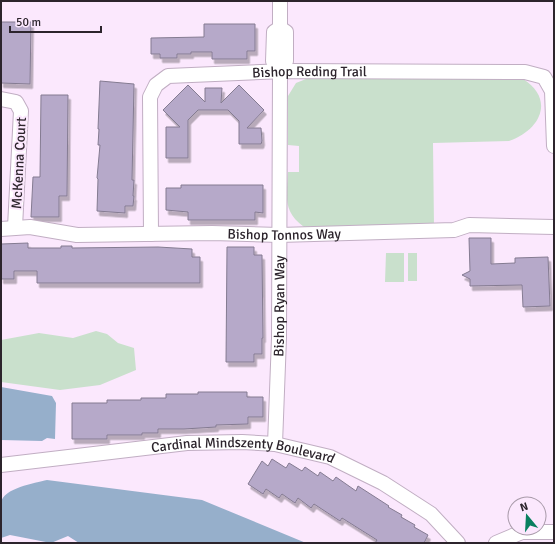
<svg xmlns="http://www.w3.org/2000/svg" width="555" height="544" viewBox="0 0 555 544" font-family="Signika,sans-serif">
<defs>
<filter id="shadow"><feDropShadow dx="2.5" dy="4.5" stdDeviation="0" flood-color="#0004"/></filter>
</defs>
<rect width="100%" height="100%" fill="#fbe8fd"/>
<path fill="#c9e0cc" d="M306,79h217c32,20 18,51 -14,62l-76,2 1,83 -130,1c-22,-16 -17,-31 -16,-55h11v-26l-11,-1v-49l8,-13z
M386,253h18v29h-19z
M408,253h9v28h-9z
M96,331l11,3 11,9 16,5 2,22 -36,15 -40,5 -59,-8v-42l38,-7 34,5z"/>
<path fill="#96afcb" d="M1,387l51,9 4,7 -1,36 -8,-1 -5,3 -41,-1z
M47,480l155,20 104,43h-227l-11,-7 -17,7 -41,-8 -9,3c0,-12 -1,-24 0,-35 2,-15 34,-20 46,-23z"/>
<path fill="#b6a9c9" stroke="#847b91" filter="url(#shadow)" d="M1,22h30l-1,62 -29,-1z
M204,24h51v27h-8v8h-35v-7h-21v2h-14v4h-17v-4h-9v-16l53,-1z
M100,81l34,3 -2,96h2l-1,16h1l-1,10h-8v7l-28,-2 1,-32 -1,-1 3,-33h-2l1,-16h-1z
M188,85l17,17v-14h17l-1,15 18,-18 25,25 -17,18h14l1,13 -1,3h-22v-23l-11,-11h-30l-10,10v38h-22v-31h14l-17,-17z
M41,95h27l-1,101h-8v21h-28l2,-40h7z
M181,185h82v28l-8,-1v8h-67v-8l-22,-2v-22h15z
M469,238h22v26l24,-1v-5l33,-1 2,49 -27,1 -1,-22 -52,1v-7l-8,-4 8,-4z
M28,243v5h33v-2h11v2l86,-1 34,2v8h8v26h-163v-12h-23v8h-13v-35z
M227,247h27v8h8l1,83h-1v16h-8v8h-28z
M198,392h49v5h16v20h-15v7l-32,1v2l-32,2h-26v4h-16v2h-35v4h-35v-36h35v-3h34v-2h25v-4h32z
M272,459l14,9 3,-5 13,8 3,-4 13,9 2,-4 13,9 3,-4 20,14 2,-5 31,20 -1,1 14,8 -1,2 14,8 -1,2 14,8 -4,8h-49l2,-3 -35,-22 -2,3 -26,-17 -3,4 -13,-10 -3,5 -13,-9 -3,4 -13,-9 -3,5 -15,-10 14,-23 6,5z"/>
<g fill="none" stroke-linecap="round" stroke-linejoin="round">
<g stroke="#c1aec3" stroke-width="16">
<g id="minor">
<path d="M280,1v27"/>
<path d="M280,28l-6,4 -1,29 7,11"/>
<path d="M1,99l15,3 5,9 -6,116"/>
<path id="s1" d="M1,229l29,-2 47,8 135,-2 67,2 175,-5 15,-5 85,2"/>
<path id="s2" d="M151,234l-1,-137 6,-12 12,-9 118,-5 239,1 19,5 8,14 2,55"/>
<path id="s3" d="M275,444l4,-106 1,-266 6,-11v-29l-6,-4"/>
<path id="s4" d="M1,465l186,-22 55,-1 33,2 55,13 53,26 48,31 27,29"/>
<path d="M496,543l26,-11h32"/>
</g>
</g>
<use href="#minor" stroke="#fff" stroke-width="14"/>
</g>
<g text-anchor="middle" dominant-baseline="central" stroke-width="4" stroke-linejoin="round" paint-order="stroke">
<g font-size="14" fill="#2c242c" stroke="#fbe8fd">
<text stroke="none"><textPath href="#s2" startOffset="307">Bishop Reding Trail</textPath></text>
<text transform="translate(19 163) rotate(-87)">McKenna Court</text>
<text stroke="none"><textPath href="#s1" startOffset="284">Bishop Tonnos Way</textPath></text>
<text stroke="none"><textPath href="#s3" startOffset="138">Bishop Ryan Way</textPath></text>
<text stroke="none"><textPath href="#s4" startOffset="244">Cardinal Mindszenty Boulevard</textPath></text>
</g>
</g>
<rect width="555" height="544" fill="none" stroke="#2c242c" stroke-width="4"/>
<g transform="translate(527 516) rotate(342)"><circle r="19" fill="#fbe8fd" stroke="#a89aa9"/>
<path d="M0-3L7 15L0 10L-7 15Z" fill="#09805f"/>
<text y="-6" font-size="11" font-weight="bold" text-anchor="middle" fill="#2c242c">N</text>
</g>
<path d="M10 26v6h91v-6" fill="none" stroke="#2c242c" stroke-width="2"/>
<text x="16" y="26" font-size="12" fill="#2c242c" stroke="#fbe8fd" stroke-width="3" paint-order="stroke">50 m</text>
</svg>
